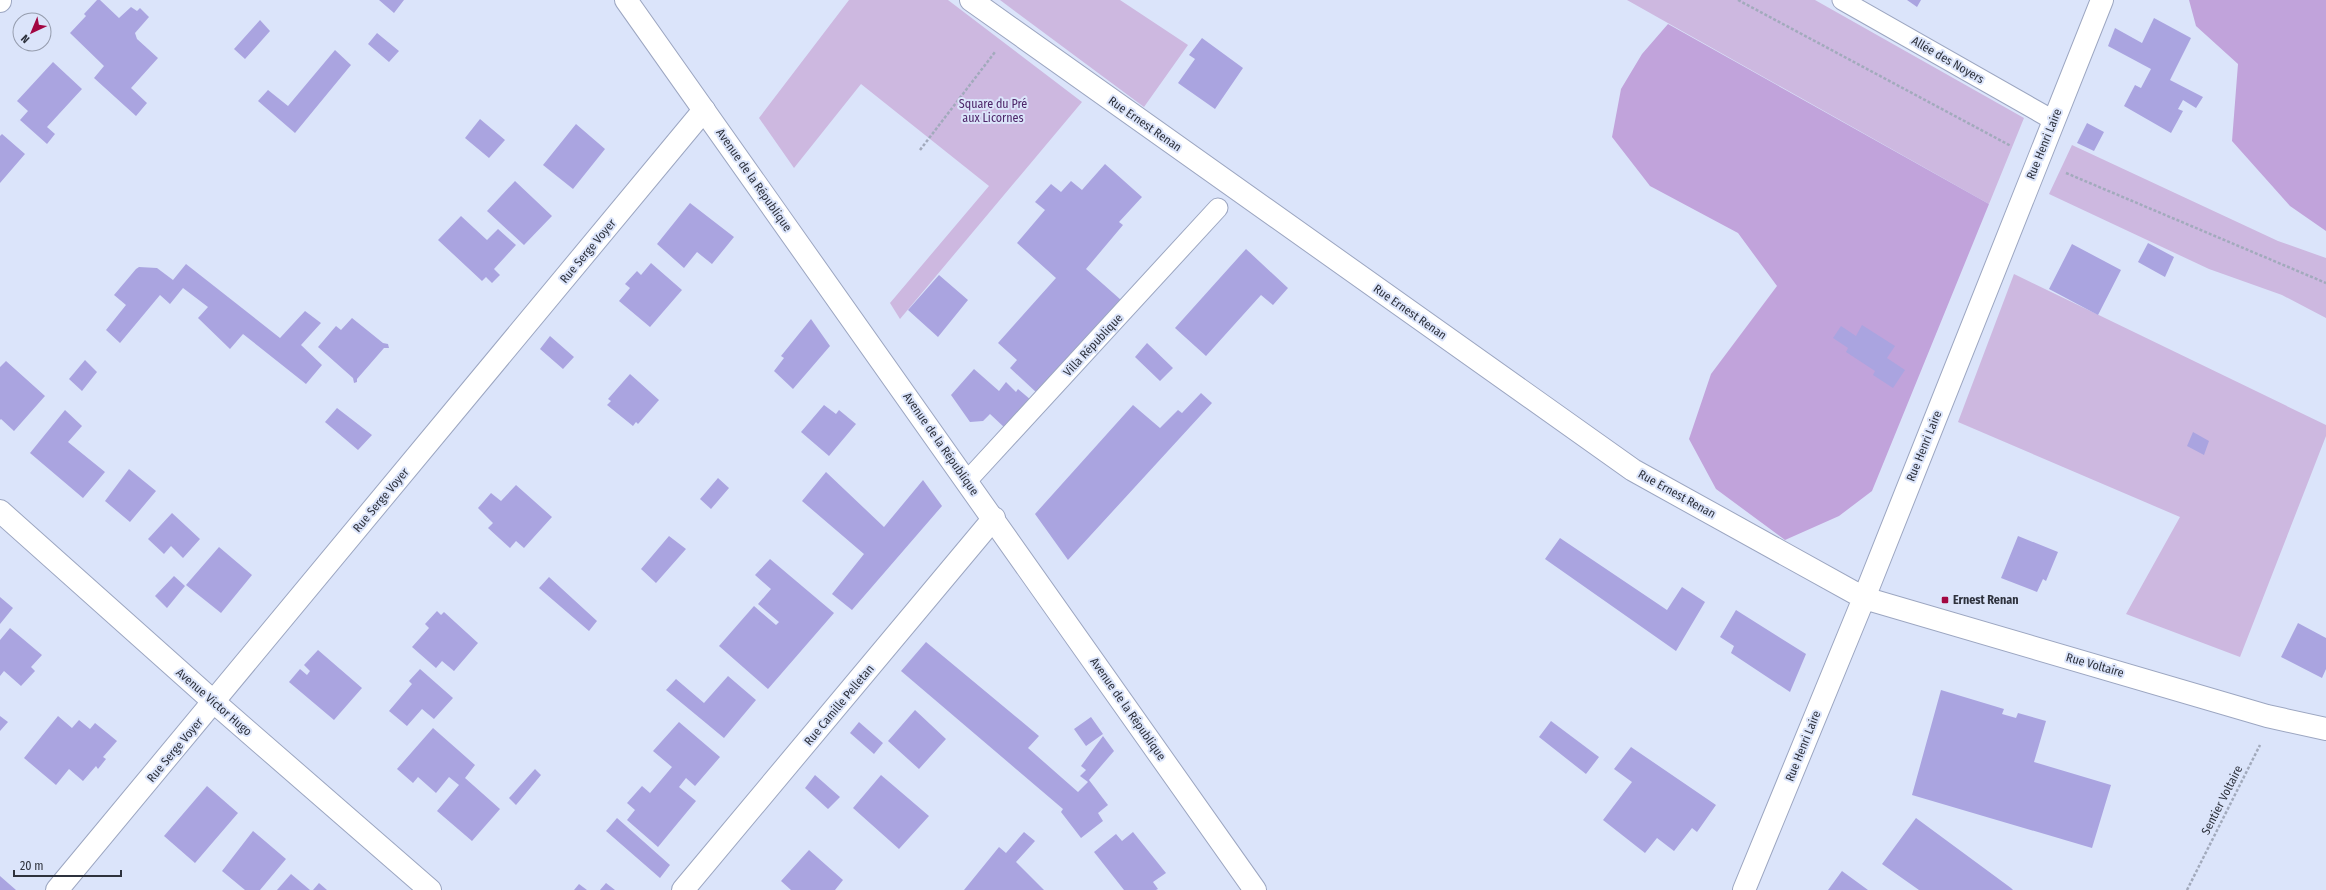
<svg xmlns="http://www.w3.org/2000/svg" width="2326" height="890" viewBox="0 0 2326 890" font-family="'Fira Sans Condensed',sans-serif">
<rect width="100%" height="100%" fill="#dbe4fa"/>
<path fill="#cdb8e0" d="M849,0h99l134,102 -182,217 -10,-16 99,-117 -128,-102 -67,84 -35,-50z
M1000,0h120l68,45 -44,62z
M1627,0h188l209,118 -35,86z
M2072,145l206,96 48,17v60l-44,-23 -73,-26 -160,-75z
M2014,274l312,151v11l-86,221 -114,-43 54,-97 -222,-95z"/>
<path fill="#c1a3db" d="M2189,0h137v231l-36,-25 -58,-65 6,-77 -42,-38z
M1668,24l321,180 -117,287 -33,25 -54,24 -69,-51 -27,-50 22,-65 66,-88 -39,-53 -88,-47 -38,-49 9,-48 21,-35z"/>
<path fill="#aaa4e0" d="M97,0h3l19,18 12,-11 6,4 3,-3 9,9 -14,16 2,6 21,19 -27,30 16,15 -11,13 -42,-38 10,-12 -34,-33 16,-17 -2,-2z
M379,0h25l-10,13z
M1907,0h14l-4,7z
M2154,18l37,20 -21,42 33,17 -7,11 -13,-8 -5,9 5,2 -12,22 -47,-27 11,-21 6,3 10,-19 -43,-23 7,-18 27,15z
M260,20l10,11 -25,28 -11,-10z
M377,33l22,18 -10,11 -21,-18z
M1202,38l41,30 -28,41 -37,-26 17,-24 -6,-4z
M335,50l16,15 -56,68 -37,-32 10,-11 20,16z
M53,62l29,27 -35,38 8,7 -8,10 -27,-24 8,-9 -11,-10z
M480,119l25,21 -16,18 -24,-20z
M2087,123l17,9 -10,19 -17,-8z
M576,124l29,25 -32,40 -30,-24z
M2,134l23,20 -25,29v-47z
M1105,164l37,33 -23,25 4,3 -37,44 35,31 -84,93 -27,-25 7,-8 -19,-17 58,-65 -39,-35 28,-33 -10,-8 16,-18 10,8 10,-11 11,9z
M515,181l37,35 -28,29 -37,-34z
M690,203l44,34 -22,27 -15,-12 -13,16 -27,-24z
M461,216l26,24 11,-11 18,16 -22,24 6,6 -8,8 -6,-6 -4,4 -44,-41z
M2148,243l26,14 -9,20 -27,-15z
M2072,244l49,26 -23,45 -49,-26z
M1246,249l42,39 -15,17 -12,-10 -55,61 -31,-28z
M651,263l31,27 -32,37 -31,-26 11,-13 -5,-4 12,-13 4,4z
M186,264l94,74 25,-27 16,12 -20,22 21,20 -16,19 -63,-50 -13,15 -32,-31 10,-11 -25,-19 -13,16 -10,-9 -40,48 -14,-13 20,-25 -12,-10 22,-26 3,-2 18,1 16,12z
M939,275l29,25 -30,37 -30,-27z
M352,318l31,25 5,1 1,4h-5l-27,31v3l-3,1 -1,-5 -35,-31 18,-21 5,4z
M811,319l19,27 -37,43 -19,-18 10,-13 -3,-2z
M1862,325l33,21 -8,12 18,12 -12,18 -20,-13 2,-4 -29,-19 2,-4 -15,-10 8,-12 15,10z
M550,336l24,21 -11,12 -23,-20z
M1147,343l26,25 -13,13 -25,-24z
M85,360l12,12 -15,19 -13,-12z
M6,361l39,35 -31,35 -13,-12 -1,1v-53z
M974,369l25,22 7,-9 10,10 2,-3 13,11 -26,28 -15,-14 -7,7 -13,1 -19,-27z
M630,374l29,26 -21,24 -2,-2 -3,4 -26,-21 4,-4 -3,-2z
M1201,393l11,10 -144,157 -33,-46 98,-109 27,23 18,-18 4,3z
M824,405l12,9 3,-4 17,14 -27,32 -28,-24z
M337,408l35,27 -14,15 -33,-28z
M65,410l17,16 -14,16 37,30 -22,26 -53,-45z
M2193,432l16,9 -5,14 -17,-9z
M129,469l27,22 -26,31 -25,-21z
M826,472l58,55 39,-47 19,26 -90,104 -20,-16 32,-40 -62,-53z
M718,478l11,10 -18,21 -11,-10z
M516,485l36,32 -28,31 -8,-7 -6,7 -22,-20 5,-5 -15,-15 13,-15 10,8z
M172,513l28,26 -17,19 -12,-12 -7,8 -16,-15z
M669,536l17,13 -30,34 -15,-14z
M2018,536l40,16 -12,29 -3,-2 -6,13 -36,-14z
M1560,538l107,72 15,-23 23,15 -29,49 -131,-92z
M219,547l33,28 -31,38 -35,-28z
M770,559l64,54 -66,76 -49,-43 35,-40 22,19 3,-3 -21,-18 13,-15 -16,-14z
M174,576l11,10 -18,22 -12,-12z
M549,577l48,44 -8,10 -50,-43z
M0,597l13,11 -13,16z
M1736,610l70,44 -16,38 -59,-39 3,-7 -14,-9z
M437,611l4,4 3,-3 34,31 -24,28 -12,-10 -6,7 -24,-21 17,-19 -4,-4z
M2298,623l28,15v31l-4,9 -41,-21z
M10,628l32,27 -11,12 4,4 -14,15 -17,-15 -4,5v-36z
M926,642l113,94 -11,12 50,44 10,-10 -8,-6 6,-6 -5,-4 22,-30 11,15 -25,29 19,25 -10,8 5,8 -22,17 -20,-26 2,-3 -162,-138z
M318,650l44,38 -28,32 -45,-38 11,-13 7,6 3,-4 -6,-6z
M420,669l33,29 -19,21 -12,-10 -15,17 -18,-15 23,-27 -3,-3z
M728,676l28,24 -32,38 -58,-48 10,-11 28,24z
M1941,690l63,19 -2,5 14,4 2,-5 28,8 -12,41 77,23 -19,63 -180,-53z
M915,710l31,29 -27,30 -31,-28z
M0,716l8,6 -8,9z
M58,716l14,12 7,-8 11,9 5,-6 22,18 -14,16 3,2 -8,10 -2,-3 -13,15 -14,-12 -13,16 -32,-27z
M1091,717l12,17 -17,12 -12,-17z
M1551,721l48,36 -13,17 -47,-37z
M679,722l41,35 -25,29 -9,-8 -7,9 17,14 -38,46 -31,-27 8,-10 -8,-7 15,-17 8,7 22,-26 -19,-16z
M859,722l24,21 -9,11 -24,-21z
M433,728l42,37 -10,13 35,31 -28,32 -35,-30 22,-26 -10,-8 -13,16 -18,-16 -5,6 -16,-14z
M1631,747l85,58 -19,27 -5,-4 -18,23 -17,-13 -12,15 -42,-33 29,-38 -18,-13z
M535,769l6,6 -25,30 -7,-7z
M815,775l25,22 -12,12 -23,-21z
M881,775l48,41 -30,33 -46,-41z
M207,786l31,27 -43,50 -31,-27z
M617,818l53,47 -10,13 -54,-47z
M1916,818l95,70 2,2h-94l-37,-26z
M253,831l33,28 -26,31h-15l-23,-19z
M1024,832l11,9 -19,21 28,28h-80l35,-43 7,6z
M1133,832l33,41 -13,9 5,7 -2,1h-32l-30,-38 22,-18 6,7z
M809,850l34,30 -8,10h-44l-10,-9z
M1842,871l26,19h-40z
M291,874l19,16h-33z
M0,876l16,14h-16z
M319,883l8,7h-14z
M606,883l9,7h-15z
M579,884l8,6h-13z"/>
<g fill="none" stroke-linecap="round" stroke-linejoin="round">
<g stroke="#9ca6c1" stroke-width="21">
<path id="lane" d="M1842,0l211,120
M967,481l251,-273"/>
</g>
<g stroke="#9ca6c1" stroke-width="24">
<path id="street" d="M971,0l662,470 231,128 403,118 59,13
M0,1v-1
M0,511l214,191 216,188
M57,890l647,-780
M683,890l311,-372
M1744,890l120,-292 238,-598"/>
</g>
<g stroke="#9ca6c1" stroke-width="24">
<path id="secondary" d="M626,0l629,890"/>
</g>
<path stroke="#a2aabc" stroke-width="2.5" stroke-dasharray="3 2" stroke-linecap="butt" d="M1738,0l273,146
M920,150l75,-98
M2066,173l260,110
M2187,890l73,-145"/>
<use href="#lane" stroke="#fff" stroke-width="19"/>
<use href="#street" stroke="#fff" stroke-width="22"/>
<use href="#secondary" stroke="#fff" stroke-width="22"/>
</g>
<rect fill="#a20641" stroke="#dbe4fa" stroke-width="1.5" x="1941" y="596" width="8" height="8" rx="2"/>
<g text-anchor="middle" dominant-baseline="central" stroke-width="4" stroke-linejoin="round" paint-order="stroke">
<g font-size="12" fill="#2e323d" stroke="#dbe4fa">
<text transform="translate(1948 60) rotate(30)">Allée des Noyers</text>
<text transform="translate(1145 124) rotate(35)">Rue Ernest Renan</text>
<text transform="translate(2044 144) rotate(-68)">Rue Henri Laire</text>
<text transform="translate(754 180) rotate(55)">Avenue de la République</text>
<text transform="translate(588 251) rotate(-50)">Rue Serge Voyer</text>
<text transform="translate(1410 312) rotate(35)">Rue Ernest Renan</text>
<text transform="translate(1093 345) rotate(-47)">Villa République</text>
<text transform="translate(941 444) rotate(55)">Avenue de la République</text>
<text transform="translate(1924 446) rotate(-68)">Rue Henri Laire</text>
<text transform="translate(1677 494) rotate(29)">Rue Ernest Renan</text>
<text transform="translate(381 500) rotate(-50)">Rue Serge Voyer</text>
<text transform="translate(2095 665) rotate(16)">Rue Voltaire</text>
<text transform="translate(214 702) rotate(41)">Avenue Victor Hugo</text>
<text transform="translate(839 705) rotate(-50)">Rue Camille Pelletan</text>
<text transform="translate(1128 709) rotate(55)">Avenue de la République</text>
<text transform="translate(1803 746) rotate(-68)">Rue Henri Laire</text>
<text transform="translate(175 750) rotate(-50)">Rue Serge Voyer</text>
<text transform="translate(2222 800) rotate(-63)">Sentier Voltaire</text>
</g>
<g font-size="12" fill="#4e2669" stroke="#dbe4fa">
<text x="993" y="104">Square du Pré<tspan x="993" dy="14">aux Licornes</tspan></text>
</g>
<g font-size="12" font-weight="bold" fill="#2e323d" stroke="#dbe4fa" text-anchor="start">
<text x="1953" y="600">Ernest Renan</text>
</g>
</g>
<g transform="translate(32 32) rotate(224)"><circle r="19" fill="#dbe4fa" stroke="#969dae"/>
<path d="M0-3L7 15L0 10L-7 15Z" fill="#a20641"/>
<text y="-6" font-size="11" font-weight="bold" text-anchor="middle" fill="#2e323d">N</text>
</g>
<path d="M14 870v6h107v-6" fill="none" stroke="#2e323d" stroke-width="2"/>
<text x="20" y="870" font-size="12" fill="#2e323d" stroke="#dbe4fa" stroke-width="3" paint-order="stroke">20 m</text>
</svg>
